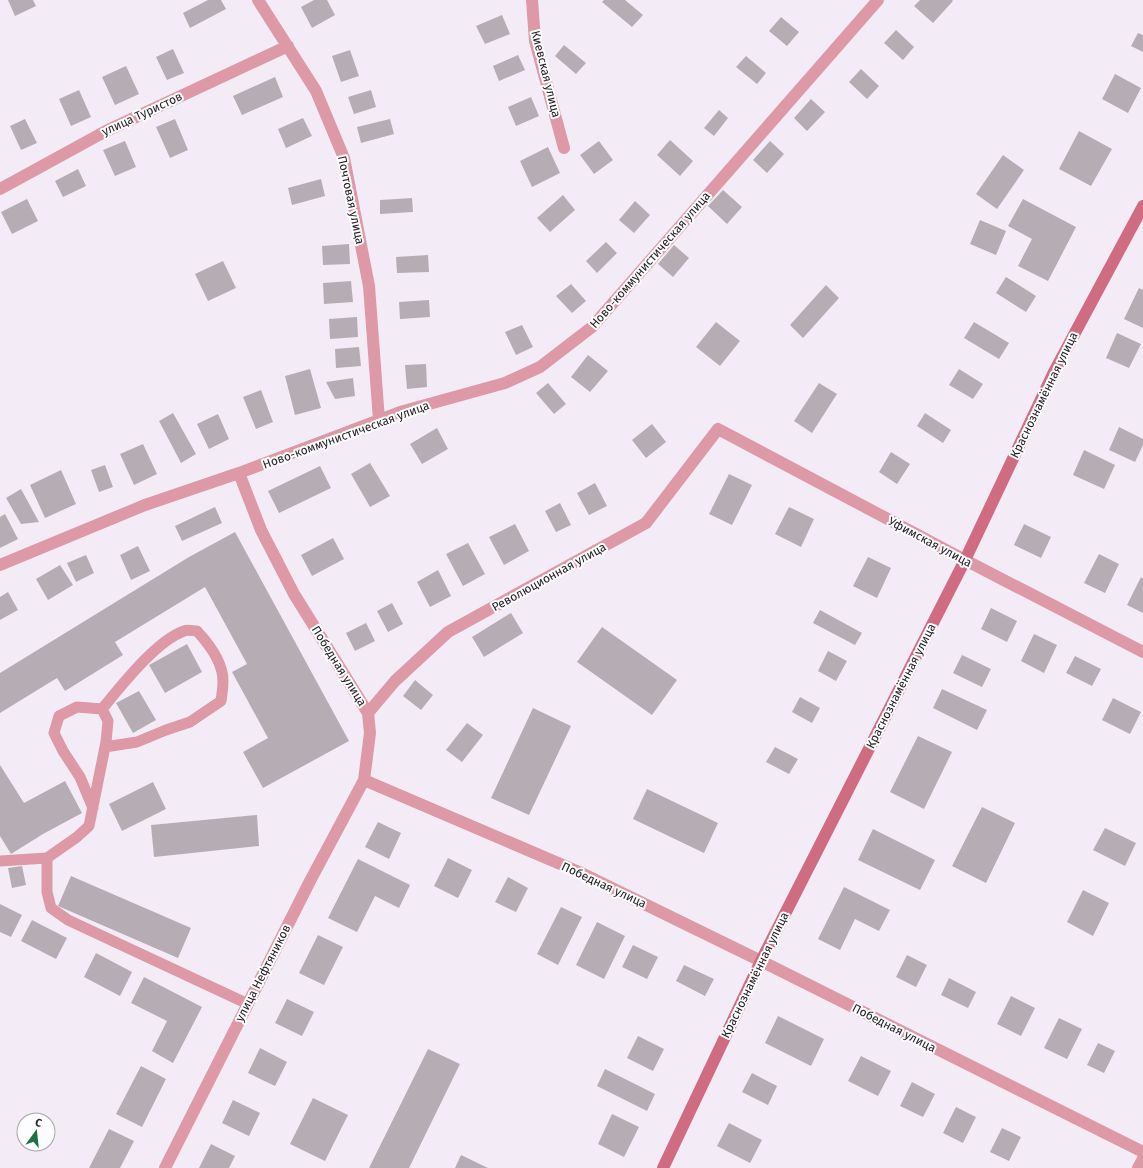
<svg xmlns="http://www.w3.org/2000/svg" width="1143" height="1168" viewBox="0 0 1143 1168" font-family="'Fira Sans',sans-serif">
<rect width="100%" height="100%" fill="#f3ecf6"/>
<path fill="#b6adb4" d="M8,0h25l3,6 -21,10z
M208,0h13l5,9 -36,19 -7,-15z
M314,0h13l8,15 -23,13 -11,-21z
M604,0h21l18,15 -11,12 -30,-25z
M920,0h32l1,1 -20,22 -19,-17z
M502,15l8,19 -25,10 -9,-18z
M781,17l18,15 -12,14 -18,-15z
M896,30l18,17 -11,13 -19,-17z
M1138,33l5,2v17l-12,-6z
M564,45l22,18 -10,11 -21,-18z
M173,49l11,24 -17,7 -11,-23z
M350,50l9,26 -18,6 -9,-26z
M518,55l7,15 -26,11 -6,-15z
M746,56l20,17 -9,11 -21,-17z
M126,66l13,28 -24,11 -13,-28z
M861,69l18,17 -12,13 -18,-17z
M1115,74l26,14 -13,25 -26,-14z
M275,77l8,20 -41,18 -9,-19z
M79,90l12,27 -20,9 -12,-27z
M371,90l5,17 -22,7 -6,-17z
M531,97l8,19 -23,10 -8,-19z
M811,99l14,13 -18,19 -13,-13z
M719,110l9,8 -14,18 -10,-8z
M303,118l9,18 -26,12 -8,-19z
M25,119l12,24 -16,7 -11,-24z
M175,119l13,31 -18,8 -14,-31z
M390,119l4,15 -33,9 -4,-16z
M1079,131l33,18 -21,37 -32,-17z
M670,140l23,21 -13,15 -23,-21z
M125,141l11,26 -21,9 -12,-26z
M599,141l14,19 -19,14 -14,-19z
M770,141l14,13 -17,19 -14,-13z
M548,147l12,26 -28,14 -12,-26z
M1003,155l21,15 -27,39 -21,-15z
M78,169l8,17 -23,11 -8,-16z
M321,179l4,17 -33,9 -4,-17z
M723,190l19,17 -15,17 -19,-18z
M563,195l12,15 -25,22 -13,-14z
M412,198l1,14 -33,2v-14z
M27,199l11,22 -26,13 -11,-22z
M1023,199l53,28 -28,54 -30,-15 14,-27 -24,-13z
M635,201l15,14 -16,18 -15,-13z
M980,220l26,11 -10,24 -26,-11z
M606,242l11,11 -20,20 -11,-12z
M349,244l1,20 -27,1 -1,-19z
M674,245l15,13 -16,19 -15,-13z
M428,255l1,17 -32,1 -1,-16z
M223,261l13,27 -28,13 -13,-27z
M1006,277l30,19 -10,16 -30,-19z
M351,281l2,21 -29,2 -1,-21z
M571,284l15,17 -14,12 -16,-17z
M826,285l13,13 -36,40 -13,-13z
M1139,288l4,2v38l-19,-9z
M429,300l1,17 -30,2 -1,-17z
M357,317l1,20 -28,2 -1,-20z
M716,322l24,19 -20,25 -24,-19z
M974,322l35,21 -10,16 -35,-21z
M522,325l11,22 -17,8 -11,-23z
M1117,333l24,11 -12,24 -23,-10z
M359,347l2,19 -25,2 -1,-19z
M588,355l20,16 -18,21 -19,-15z
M426,364l1,23 -20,2 -2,-24z
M310,369l11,39 -26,7 -10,-39z
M959,369l24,15 -10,15 -24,-14z
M353,378l2,18 -20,3 -9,-17z
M548,383l18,21 -12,10 -18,-21z
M819,383l18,11 -25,39 -18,-12z
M261,390l12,32 -17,7 -13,-32z
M173,413l23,41 -15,9 -22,-42z
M925,413l26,17 -8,13 -26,-17z
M218,414l11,25 -20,10 -12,-25z
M652,424l14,18 -20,16 -14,-18z
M1119,427l24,12v6l-8,17 -26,-12z
M437,428l11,21 -26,15 -12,-20z
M143,444l14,30 -23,11 -14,-31z
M1084,450l31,15 -11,24 -31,-14z
M891,452l19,12 -13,20 -18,-12z
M370,463l20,33 -20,11 -19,-33z
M105,465l8,22 -14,5 -8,-22z
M320,466l11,22 -52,25 -11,-22z
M61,470l15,34 -31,14 -15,-33z
M729,474l23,11 -20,40 -23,-11z
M595,483l12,23 -18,9 -12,-22z
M21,489l18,33 -18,2 -15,-26z
M560,503l11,22 -15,7 -11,-21z
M215,507l7,16 -40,18 -7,-15z
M789,507l25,12 -13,28 -26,-13z
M5,514l13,25 -18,9v-31z
M515,524l14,27 -25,14 -15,-28z
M1024,524l27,13 -10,21 -27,-13z
M235,532l114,209 -86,47 -20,-36 25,-14 -36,-66 15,-8 -42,-77 -90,55 8,13 -58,36 -8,-13 -57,35v-40l189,-116z
M333,538l11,21 -32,17 -11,-21z
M468,543l17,31 -22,12 -17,-32z
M138,546l12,25 -19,9 -11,-25z
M1099,554l20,10 -14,29 -21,-10z
M86,555l8,18 -18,9 -9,-19z
M868,557l23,11 -14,30 -24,-12z
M60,565l13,20 -25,15 -12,-21z
M438,570l13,26 -21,11 -13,-25z
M1141,577l2,2v34l-16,-8z
M8,592l10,18 -18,10v-23z
M392,603l11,21 -15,8 -11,-21z
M991,608l26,13 -10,21 -26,-13z
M820,610l42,23 -7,12 -42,-22z
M511,613l12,20 -39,24 -12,-20z
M366,623l9,18 -20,10 -9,-18z
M602,627l75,53 -25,35 -75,-53z
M1034,634l23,11 -13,28 -23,-12z
M187,644l15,28 -37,21 -16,-28z
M828,651l19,10 -11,20 -18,-10z
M962,655l29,14 -9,18 -29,-14z
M1075,656l26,13 -9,17 -26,-13z
M415,680l18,15 -12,15 -18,-14z
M942,689l45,21 -10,20 -44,-22z
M139,691l17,29 -23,13 -17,-30z
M800,697l20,11 -8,15 -20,-11z
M1113,698l28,14 -11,22 -28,-14z
M533,708l38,18 -42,89 -38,-17z
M467,723l16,12 -21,27 -16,-12z
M918,736l34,16 -28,57 -34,-17z
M775,747l23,12 -9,15 -23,-12z
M0,765l24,38 41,-22 17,32 -39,21 -32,20 -11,-18z
M153,782l13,27 -44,22 -13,-27z
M647,789l71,34 -14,30 -71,-34z
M982,807l33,16 -29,60 -34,-17z
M257,815l2,31 -105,11 -3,-32z
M378,822l23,11 -12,26 -24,-12z
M1105,828l31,15 -11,23 -32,-16z
M873,829l62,31 -15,30 -62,-30z
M448,858l24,12 -14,28 -24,-12z
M358,859l52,26 -11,23 -24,-12 -18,36 -29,-14z
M22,866l4,19 -14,3 -4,-20z
M71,876l120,52 -13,30 -120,-52z
M508,877l20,11 -12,24 -21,-10z
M844,887l46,23 -11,21 -24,-12 -15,31 -22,-11z
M1083,890l26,13 -16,33 -26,-14z
M0,904l22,11 -11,22 -11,-5z
M561,907l21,10 -24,48 -21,-11z
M32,920l35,18 -11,21 -35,-18z
M597,922l28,14 -21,43 -28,-14z
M318,935l25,12 -19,38 -25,-12z
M633,945l25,12 -11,22 -25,-12z
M96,953l36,19 -12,24 -36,-19z
M907,955l20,10 -11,22 -20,-10z
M684,965l30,14 -9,17 -29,-15z
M144,977l58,30 -29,56 -21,-12 15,-30 -36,-18z
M949,978l27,14 -8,16 -27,-13z
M1011,996l24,12 -14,28 -24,-12z
M287,999l27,13 -12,24 -27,-13z
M778,1016l46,23 -13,27 -46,-23z
M1059,1018l23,11 -15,30 -23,-11z
M638,1036l26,13 -11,22 -26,-13z
M1098,1043l17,8 -11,22 -17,-8z
M260,1048l27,14 -12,24 -27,-13z
M428,1049l32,15 -51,104h-40z
M861,1056l30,15 -13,25 -30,-15z
M141,1066l25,13 -24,48 -26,-13z
M605,1069l50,25 -8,17 -50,-25z
M752,1073l25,13 -9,19 -26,-13z
M912,1082l23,12 -12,23 -23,-11z
M313,1098l35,17 -23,46 -35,-17z
M233,1100l27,13 -11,23 -27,-13z
M956,1107l20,10 -13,26 -20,-10z
M612,1114l27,13 -15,30 -26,-13z
M729,1123l33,17 -12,23 -33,-17z
M1002,1128l19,9 -12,24 -19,-9z
M109,1129l25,12 -14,27h-31z
M211,1144l24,12 -6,12h-30z
M461,1155l27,13h-33z"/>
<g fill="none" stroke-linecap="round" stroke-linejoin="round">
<path stroke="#dd99a5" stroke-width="11" d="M102,709c20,-24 54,-68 82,-78 4,-2 9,0 13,0 12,13 26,31 26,50 0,7 -1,13 -2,20l-31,21 -24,8 -29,12 -32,5
M47,858v34l4,16 17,12 180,84
M0,861l47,-3 30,-21 12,-11 17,-84 2,-21 -6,-12 -25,-2 -18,9 -5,17 9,18 17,26 13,31"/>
<path stroke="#dd99a5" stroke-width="12" d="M258,0l58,91 28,67 25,128 10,134
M532,0l3,41 29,107
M0,189l106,-58 182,-85
M0,565l145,-60 94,-32 161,-61 105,-29 35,-16 52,-40 286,-327
M368,713l27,-32 53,-49 198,-109 72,-94 247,131 178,92
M364,780l215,92 182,89 382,191
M165,1168l145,-287 54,-101 6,-47 -2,-20 -74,-119 -33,-64 -22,-57
M1138,1168l5,-9"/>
<path stroke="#cf6c82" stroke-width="12" d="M663,1168l98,-207 204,-401 89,-188 89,-166"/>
</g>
<g text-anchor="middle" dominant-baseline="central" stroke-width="4" stroke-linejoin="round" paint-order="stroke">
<g font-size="12" fill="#252225" stroke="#fdfcfe">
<text transform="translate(546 74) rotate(76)">Киевская улица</text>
<text transform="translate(142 114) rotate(-25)">улица Туристов</text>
<text transform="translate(351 200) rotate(78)">Почтовая улица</text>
<text transform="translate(650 260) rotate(-49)">Ново-коммунистическая улица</text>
<text transform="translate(1044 395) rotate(-64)">Краснознамённая улица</text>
<text transform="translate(346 435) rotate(-20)">Ново-коммунистическая улица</text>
<text transform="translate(930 542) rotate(28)">Уфимская улица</text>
<text transform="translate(549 577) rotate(-29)">Революционная улица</text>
<text transform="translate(339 666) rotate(58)">Победная улица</text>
<text transform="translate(901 686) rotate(-63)">Краснознамённая улица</text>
<text transform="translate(604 885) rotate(25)">Победная улица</text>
<text transform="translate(263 973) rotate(-63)">улица Нефтяников</text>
<text transform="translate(755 975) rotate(-64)">Краснознамённая улица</text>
<text transform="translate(894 1028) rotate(27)">Победная улица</text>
</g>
</g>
<g transform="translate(36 1132) rotate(15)"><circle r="19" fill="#fdfcfe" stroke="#a7a5a7"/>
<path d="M0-3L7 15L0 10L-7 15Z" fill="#1d7143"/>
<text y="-6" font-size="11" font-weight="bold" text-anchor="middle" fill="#252225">С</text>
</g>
</svg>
